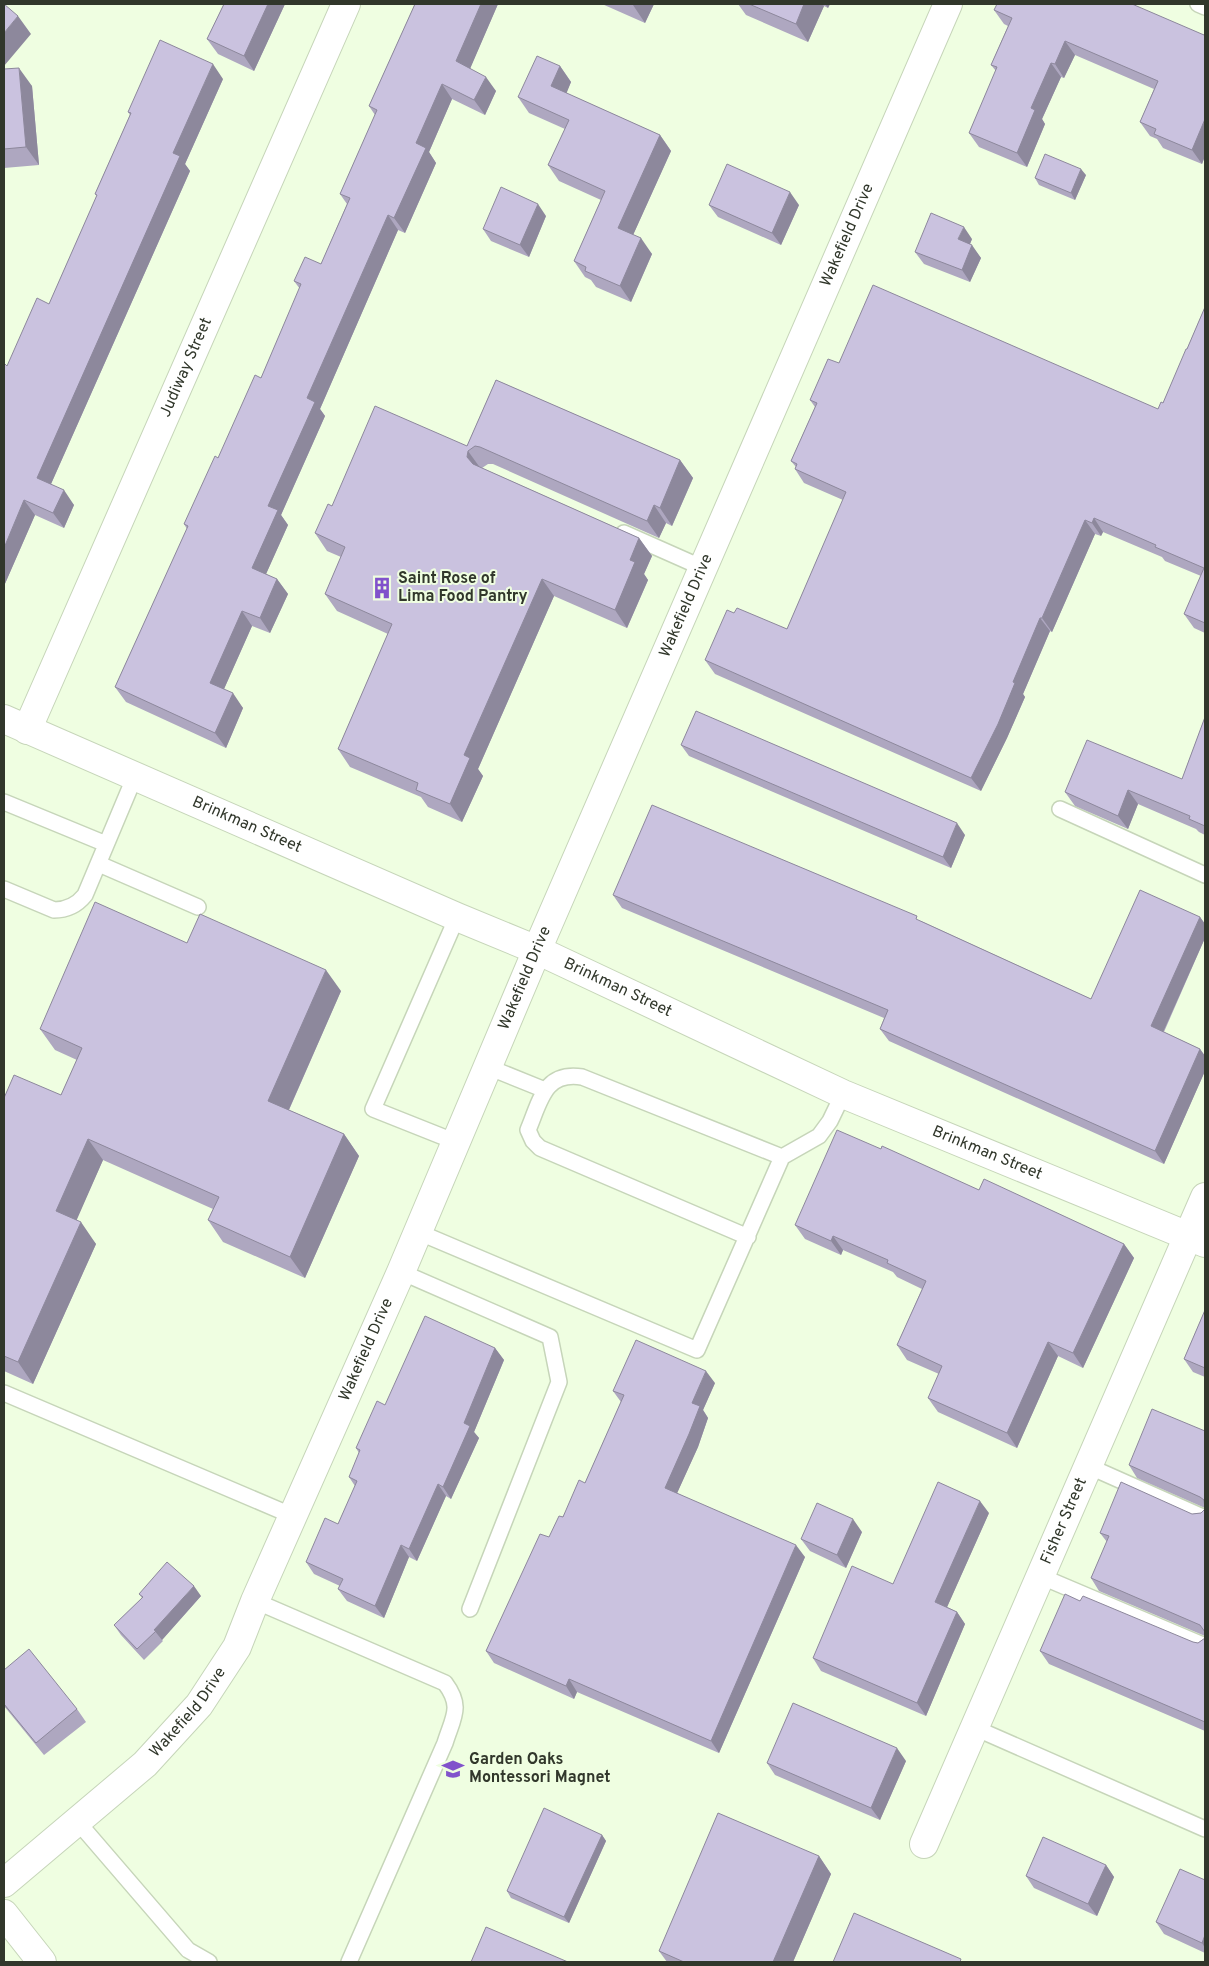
<svg xmlns="http://www.w3.org/2000/svg" width="1209" height="1966" viewBox="0 0 1209 1966" font-family="Overpass,sans-serif">
<rect width="100%" height="100%" fill="#effee1"/>
<g fill="none" stroke-linecap="round" stroke-linejoin="round">
<g stroke="#c6d5b9" stroke-width="18">
<path id="service" d="M1198,4l7,3
M624,533l79,35
M4,802l102,42
M1060,809l145,66
M99,864l99,43
M4,889l50,21c13,0 23,-5 31,-15l50,-119
M488,1067l57,23
M456,1142l-83,-33 84,-192
M418,1232l279,118 85,-193 37,-21 11,-15 13,-27
M748,1237l-208,-89 -7,-7 -5,-11c12,-28 16,-59 54,-53l200,80
M401,1272l149,65 9,45 -89,227
M4,1393l289,123
M1088,1466l117,52
M1040,1576l165,70
M255,1601l190,82c18,24 8,34 0,60l-96,219
M975,1728l230,101
M77,1821l111,129 21,12"/>
</g>
<g stroke="#c6d5b9" stroke-width="30">
<g id="minor">
<path id="s1" d="M4,719l453,198 80,33 306,144 362,149"/>
<path id="s2" d="M27,730l319,-726"/>
<path id="s3" d="M924,1844l281,-647"/>
</g>
</g>
<g stroke="#c6d5b9" stroke-width="30">
<g id="tertiary">
<path id="s4" d="M4,1883l141,-119 54,-59 38,-58 18,-46 146,-329 136,-322 411,-946"/>
<path d="M4,1914l38,48"/>
</g>
</g>
<use href="#service" stroke="#fff" stroke-width="15"/>
<use href="#minor" stroke="#fff" stroke-width="28"/>
<use href="#tertiary" stroke="#fff" stroke-width="28"/>
</g>
<path fill="#aea7c0" d="M224,4h61l-31,67 -36,-17 -11,-15z
M415,4h83l-28,64 26,23 -11,24 -33,-16 -23,53 7,11 -31,70 -7,-3 -78,179 5,7 -44,99 7,10 -22,49 11,5 11,15 -18,39 -18,-7 -28,63 19,19 -17,40 -100,-46 -11,-15 72,-158 -3,-5 34,-66 43,-80 39,-89 -6,-8 27,-17 26,-60 -7,-10 35,-79 -6,-9z
M602,4h52l-9,19z
M738,4h92l-2,4 -4,-2 -16,36 -62,-27z
M994,10l210,25 1,-2v123l-3,8 -39,-16 -6,-9 -7,-3 -10,-14 14,-33 -79,-34 -11,23 -3,-1 -19,42 3,5 -18,43 -48,-20 -10,-14 27,-62 -5,-6 17,-39 -4,-2z
M560,66l11,16 -5,11 94,42 11,16 -38,84 19,19 -21,48 -35,-15 -5,-7 -6,-3 -11,-16 27,-61 -42,-19 -11,-16 17,-36 -36,-16 -11,-16z
M4,69l28,17 7,79 -35,3z
M223,79l-38,85 5,7 -139,313 23,21 -10,23 -29,-13 -31,71 3,-220 42,-62 48,-108 -2,-2 35,-79 -2,-3z
M1086,175l-11,25 -36,-15 -4,-7z
M709,205h90l-18,40 -63,-28z
M546,216l-17,41 -38,-16 -8,-12z
M972,239l-2,5 11,14 -11,24 -46,-18 -9,-12z
M1205,307v326l-11,-5 -10,-14 17,-38 -36,-15 -3,-4 -59,-25 -2,4 -6,-2 -43,98 -2,-1 -27,63 2,3 -18,41 -26,53 -266,-117 -10,-14 29,-47 53,16 56,-129 -39,-17 -9,-14 1,-2 -5,-6 24,-54 -5,-7 29,-37 319,46 5,-6 24,-54z
M496,380l184,80 13,18 -21,48 -6,-3 -7,15 -166,-74h-5l-6,4 157,70 13,18 -8,18 4,6 -21,48 -73,-32 -76,173 5,7 -21,46 -34,-15 -7,-10 -71,-30 -12,-18 50,-115 -51,-23 -12,-17 16,-37 -14,-6 -12,-18 17,-27 135,-60z
M1205,717v118l-6,-3 -3,-3 -58,-25 -10,25 -53,-23 -10,-14 117,-13z
M681,745l284,90 -14,33 -262,-112z
M613,895l308,26 170,78 109,-82 5,7v14l-41,94 36,17 5,7v15l-41,93 -275,-123 -9,-12 4,-11 -262,-110z
M187,943l154,48 -52,119 55,24 15,22 -54,122 -82,-36 -15,-22 5,-11 -110,-49 -27,60 20,24 -63,140 -29,-13v-273l57,-3 16,-35 -22,-10 -15,-21z
M881,1149l98,41 145,54 10,14 -51,110 -25,-12 -41,92 -79,-36 -10,-14 11,-24 -32,-14 -10,-15 25,-56 -25,-12 -4,-5 -50,-22 -2,5 -36,-16 -10,-14z
M1205,1310v67l-12,-5 -9,-13z
M495,1348l9,12 -30,72 5,6 -28,61 -5,-3 -29,65 -8,-4 -25,61 -37,-17 -9,-12 2,-3 -26,-12 -8,-12 32,-38 17,-38 -6,-9 10,-24 -3,-5 29,-43z
M715,1383l-12,27 5,8 -10,29 -21,46 128,64 -86,196 -142,-61 -3,7 -80,-36 -8,-12 63,-114 36,-54 36,-81 -8,-11z
M1205,1431v300l-156,-67 -9,-13 40,-50 113,41 5,1 7,-5v-2l-106,-45 -8,-13 16,-36 -7,-9 92,-19 9,-1 4,-4v-1l-68,-30 -8,-13z
M989,1513l-42,94 10,5 8,12 -39,92 -105,-45 -8,-13 80,-74z
M862,1532l-16,36 -36,-17 -9,-12z
M139,1594l62,2 -39,44 1,1 -19,19 -23,-25 -7,-10 28,-27z
M4,1670l73,39 9,13 -42,33 -40,-49z
M906,1761l-26,59 -105,-45 -8,-12z
M602,1835l4,6 -37,82 -58,-25 -4,-7z
M819,1856l12,18 -38,88h-126l-8,-11z
M1106,1865l8,12 -17,39 -63,-28 -8,-12z
M1205,1880v73l-41,-19 -8,-12z"/>
<path fill="#8d889c" d="M268,4h17l-31,67 -10,-15z
M481,4h17l-31,72 -11,-15z
M633,4h21l-9,19 -12,-18z
M804,4h18l2,2 -16,36 -12,-18z
M825,4h5l-2,4z
M18,16l13,18 -27,32v-33z
M1065,41l10,14 -11,23 -9,-14z
M1051,63l10,14 -19,42 3,5 -18,43 -10,-14 14,-45z
M213,64l10,15 -38,85 5,7 -143,322 -10,-15 136,-325z
M560,66l11,16 -8,20 -12,-16z
M19,68l13,18 7,79 -13,-18z
M486,77l10,14 -11,24 -11,-15z
M442,84l10,15 -23,53 7,11 -31,70 -11,-15 22,-75z
M1205,119v37l-3,8 -10,-14z
M660,135l11,16 -42,93 -11,-16z
M1081,169l5,6 -11,25 -4,-7z
M790,192l9,13 -18,40 -9,-12z
M538,204l8,12 -17,41 -9,-12z
M388,215l10,15 -78,179 5,7 -44,99 7,10 -26,58 -10,-15 16,-62 39,-108z
M964,227l8,12 -5,12 -9,-12z
M641,238l11,16 -21,48 -11,-16z
M972,245l9,13 -11,24 -8,-12z
M468,451l13,18 -1,5 -13,-17z
M680,460l13,18 -21,48 -12,-18z
M64,490l10,15 -10,23 -11,-15z
M24,500l11,15 -31,71v-38z
M654,505l12,18 -7,15 -12,-17z
M1094,518l9,14 -2,4 -9,-13z
M1085,520l10,14 -43,98 -10,-14z
M639,538l13,18 -8,18 4,6 -21,48 -12,-18 15,-50z
M277,579l11,15 -18,39 -10,-15z
M542,579l12,17 -76,173 5,7 -21,46 -12,-18 14,-49z
M242,611l10,15 -32,72 -10,-15z
M1040,618l10,13 -27,63 2,3 -18,41 -26,53 -10,-13z
M233,693l10,15 -17,40 -11,-15z
M1128,790l10,14 -10,25 -10,-13z
M957,823l8,12 -14,33 -8,-11z
M1200,917l5,7v14l-45,101 -9,-13z
M326,970l15,21 -58,132 -15,-22z
M1200,1049l5,7v15l-41,93 -9,-13z
M344,1134l15,22 -54,122 -15,-21z
M88,1139l15,21 -32,73 -15,-22z
M81,1222l15,22 -63,140 -15,-22z
M833,1236l10,14 -2,5 -10,-14z
M1124,1244l10,14 -51,110 -10,-15z
M1048,1342l10,14 -41,92 -10,-15z
M495,1348l9,12 -30,72 5,6 -28,61 -8,-12 21,-64z
M706,1371l9,12 -12,27 5,8 -10,29 -24,53 -9,-12 27,-85z
M438,1484l8,12 -29,65 -8,-12z
M980,1501l9,12 -45,101 -9,-12z
M853,1519l9,13 -16,36 -9,-13z
M401,1545l8,12 -25,61 -9,-12z
M796,1545l9,12 -86,196 -8,-12z
M194,1586l7,10 -39,44 -8,-10z
M957,1612l8,12 -39,92 -9,-13z
M569,1679l8,13 -3,7 -8,-13z
M897,1748l9,13 -26,59 -9,-12z
M602,1835l4,6 -37,82 -5,-6z
M819,1856l12,18 -38,88h-20z
M1106,1865l8,12 -17,39 -9,-12z
M1205,1935v13l-3,-5z"/>
<path fill="#cac2df" stroke="#8d889c" d="M4,4l14,12 -14,17z
M224,4h44l-24,52 -37,-17z
M415,4h66l-25,57 30,16 -12,23 -32,-16 -26,59 10,5 -32,70 -6,-3 -81,183 8,4 -47,104 10,4 -26,58 25,11 -17,39 -18,-7 -32,72 23,10 -18,40 -100,-46 73,-161 -4,-2 31,-68 3,2 37,-83 6,3 40,-94 -7,-3 11,-24 16,7 29,-66 -10,-4 37,-84 -8,-4z
M749,4h55l-8,20z
M997,4h135l72,31 1,-2v86l-13,31 -38,-16 2,-5 -16,-7 18,-41 -93,-40 -10,23 -4,-1 -20,45 4,2 -18,43 -48,-20 28,-66 -6,-2 21,-47 -18,-8z
M160,40l53,24 -40,89 7,3 -143,322 27,12 -11,23 -29,-13 -20,48v-182l1,-2 2,2 30,-68 12,6 48,-109 -2,-1 36,-81 -3,-1z
M537,56l23,10 -9,20 109,49 -42,93 23,10 -21,48 -35,-15 1,-4 -12,-6 31,-70 -57,-26 21,-45 -51,-23z
M19,68l7,79 -22,2v-80z
M1045,154l36,15 -10,24 -36,-15z
M727,164l63,28 -18,41 -63,-28z
M501,187l37,17 -18,41 -37,-16z
M931,213l33,14 -6,12 14,6 -10,25 -47,-18z
M873,285l285,124 3,-7 2,1 23,-54h1l18,-42v316l-21,-9 20,-46 -49,-21 1,-2 -62,-27 -2,5 -7,-3 -43,98h-2l-27,64 2,1 -17,41 -27,54 -266,-118 22,-50 7,3 3,-5 50,21 59,-137 -51,-23 2,-5 -6,-3 26,-58 -7,-3 18,-41 11,4z
M496,380l184,80 -20,48 -6,-3 -7,16 -167,-74 -5,-1 -7,5 -1,6 6,7 166,74 -9,22 5,2 -20,48 -73,-31 -78,176 6,3 -20,46 -34,-14 2,-7 -80,-34 54,-125 -67,-30 20,-47 -30,-14 13,-29 4,2 43,-100 92,40z
M696,711l261,112 -14,34 -262,-112z
M1205,717v109l-16,-7 1,-3 -62,-26 -10,26 -53,-24 22,-52 95,39z
M652,805l265,111 -1,3 175,80 49,-109 60,27 -49,109 49,23 -45,102 -275,-122 8,-19 -275,-115z
M95,902l92,41 13,-29 126,56 -58,131 76,33 -54,123 -82,-37 11,-23 -131,-58 -32,72 25,11 -63,140 -14,-6v-258l10,-23 47,20 21,-47 -42,-19z
M837,1130l44,19 1,-3 97,44 5,-11 140,65 -51,109 -25,-11 -41,91 -79,-35 14,-32 -45,-21 29,-64 -39,-18 1,-3 -55,-24 -2,5 -36,-16z
M1205,1310v58l-21,-9z
M425,1316l70,32 -31,75 6,3 -27,61 -5,-3 -29,65 -8,-4 -26,61 -37,-17 5,-10 -37,-17 19,-44 13,6 19,-43 -8,-4 11,-27 -4,-2 21,-47 8,4z
M636,1340l70,31 -14,32 8,3 -11,28 -24,54 131,57 -85,196 -142,-62 -3,7 -80,-35 54,-117 9,3 10,-21 4,1 16,-37 6,3 39,-88 -11,-4z
M1152,1409l53,22v201l-5,-7 -109,-47 18,-42 -9,-3 21,-51 71,32 9,-1 4,-4 -1,-9 -4,-3 -71,-32z
M938,1482l42,19 -45,101 22,10 -40,91 -104,-45 39,-92 41,18z
M817,1503l36,16 -16,36 -36,-16z
M167,1562l27,24 -40,44 2,1 -19,18 -23,-24 29,-28 -4,-3z
M1065,1594l15,7 3,-5 110,46 5,1 7,-5v-5v89l-165,-71z
M29,1649l48,60 -41,34 -32,-39v-34z
M793,1703l104,45 -26,60 -104,-45z
M544,1808l58,27 -38,82 -57,-26z
M718,1813l101,43 -46,106h-89l-25,-11z
M1043,1837l63,28 -18,39 -62,-28z
M1180,1869l25,11v55l-3,8 -46,-21z
M854,1913l107,46 -1,3h-127z
M486,1927l82,35h-97z"/>
<defs>
<g id="building-bare" transform="scale(1.725)"><path d="M-4-6H4V6H1V3H-1V6H-4ZM-2.5-4.3h1.7v1.8h-1.7ZM.8-4.3h1.7v1.8H.8ZM-2.5-1h1.7V.8h-1.7ZM.8-1h1.7V.8H.8Z" fill="#8152cb" stroke="#effee1" stroke-width="2.5" paint-order="stroke"/></g>
<g id="school-bare" transform="scale(1.725)"><path d="M0-5L7-2L0 1L-7-2ZM-4 1L0 2.5L4 1V4Q0 6-4 4Z" fill="#8152cb" stroke="#effee1" stroke-width="2.5" paint-order="stroke"/></g>
</defs>
<g fill-rule="evenodd">
<use href="#building-bare" x="382" y="588"/>
<use href="#school-bare" x="453" y="1769"/>
</g>
<g text-anchor="middle" dominant-baseline="central" stroke-width="4" stroke-linejoin="round" paint-order="stroke">
<g font-size="16" fill="#31372b" stroke="#effee1">
<text stroke="none"><textPath href="#s4" startOffset="1872">Wakefield Drive</textPath></text>
<text stroke="none"><textPath href="#s2" startOffset="396">Judiway Street</textPath></text>
<text stroke="none"><textPath href="#s4" startOffset="1468">Wakefield Drive</textPath></text>
<text stroke="none"><textPath href="#s1" startOffset="265">Brinkman Street</textPath></text>
<text stroke="none"><textPath href="#s4" startOffset="1062">Wakefield Drive</textPath></text>
<text stroke="none"><textPath href="#s1" startOffset="670">Brinkman Street</textPath></text>
<text stroke="none"><textPath href="#s1" startOffset="1075">Brinkman Street</textPath></text>
<text stroke="none"><textPath href="#s4" startOffset="658">Wakefield Drive</textPath></text>
<text stroke="none"><textPath href="#s3" startOffset="352">Fisher Street</textPath></text>
<text stroke="none"><textPath href="#s4" startOffset="252">Wakefield Drive</textPath></text>
</g>
<g font-size="16" font-weight="bold" fill="#31372b" stroke="#effee1" text-anchor="start">
<text x="398" y="579">Saint Rose of<tspan x="398" dy="18">Lima Food Pantry</tspan></text>
<text x="469" y="1760">Garden Oaks<tspan x="469" dy="18">Montessori Magnet</tspan></text>
</g>
</g>
<rect width="1209" height="1966" fill="none" stroke="#31372b" stroke-width="10"/>
</svg>
